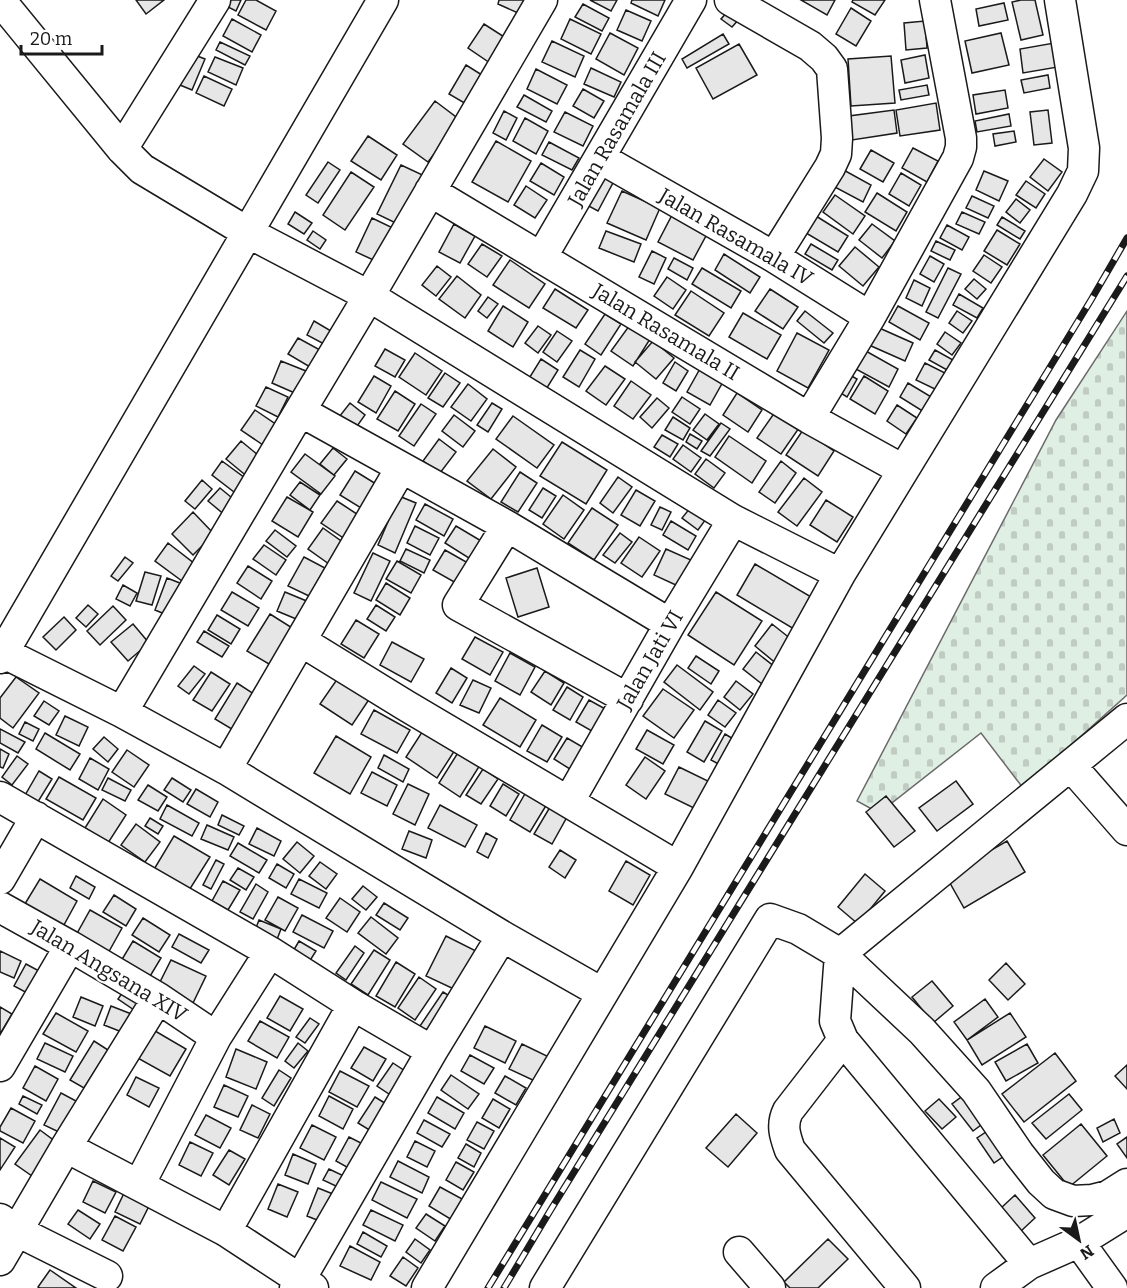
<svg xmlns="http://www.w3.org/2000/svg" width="1127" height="1288" viewBox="0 0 1127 1288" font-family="Bitter,serif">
<defs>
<pattern id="cemetery-stones" width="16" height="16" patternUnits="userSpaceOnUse" patternTransform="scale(1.5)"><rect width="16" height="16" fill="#e0efe3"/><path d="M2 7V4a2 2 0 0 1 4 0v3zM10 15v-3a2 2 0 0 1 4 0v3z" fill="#c0ccc2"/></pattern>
</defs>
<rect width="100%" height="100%" fill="#fff"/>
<path fill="url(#cemetery-stones)" stroke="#6a6a6a" stroke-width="1.5" d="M1127,311v384l-104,93 -42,-55 -102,80 -22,-12 199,-381z"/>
<path fill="#e6e6e6" stroke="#1a1a1a" stroke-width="1.5" d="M136,0h28l-18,14z
M229,0h12l-5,11 -10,-5z
M246,0h10l20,11 -10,19 -28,-15z
M499,0h35l-7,17 -29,-13z
M590,0h27l-6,11z
M632,0h33l-7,16 -27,-13z
M801,0h34l-8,15z
M853,0h32l-10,15 -23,-13z
M1021,0h14l8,35 -22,5 -9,-38z
M1004,3l4,17 -29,6 -3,-17z
M583,4l26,14 -7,13 -27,-14z
M851,8l20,13 -15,25 -20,-12z
M730,9l10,9 -8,9 -11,-8z
M626,10l25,11 -9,20 -25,-11z
M232,19l29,16 -9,17 -29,-16z
M570,19l31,15 -10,20 -30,-15z
M925,21l2,27 -21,2 -2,-27z
M484,24l25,16 -16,25 -25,-17z
M610,33l28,15 -14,27 -28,-16z
M1001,33l8,32 -37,8 -7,-32z
M723,34l6,10 -42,24 -5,-9z
M552,41l32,15 -9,21 -33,-15z
M220,42l30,14 -5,9 -29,-15z
M1054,43l4,24 -35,6 -3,-24z
M739,44l18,31 -44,24 -17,-31z
M192,54l13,5 -13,31 -12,-5z
M925,55l4,23 -24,5 -4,-23z
M891,56l4,47 -44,3 -3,-47z
M215,57l28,11 -7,17 -28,-13z
M466,65l24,15 -17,28 -24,-14z
M591,68l30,14 -7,15 -30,-13z
M536,69l31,16 -10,19 -30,-15z
M1048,75l2,13 -26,5 -3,-13z
M204,76l28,13 -8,17 -28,-13z
M927,85l2,10 -28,5 -2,-10z
M583,89l21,12 -10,17 -21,-12z
M1005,90l3,18 -32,6 -3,-19z
M524,95l28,16 -6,11 -29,-15z
M435,101l25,19 -32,42 -25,-18z
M936,103l4,27 -40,6 -4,-26z
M894,110l3,23 -45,7 -3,-24z
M1048,110l4,33 -18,2 -4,-33z
M504,111l13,7 -11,22 -13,-7z
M565,112l28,14 -10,20 -29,-14z
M1009,114l2,12 -34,6 -2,-11z
M525,118l23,13 -12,23 -23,-13z
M1014,131l2,11 -21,4 -2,-12z
M368,136l29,19 -16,25 -30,-19z
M496,141l35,20 -23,41 -36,-20z
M549,142l30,16 -7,12 -30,-15z
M913,148l25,13 -11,21 -25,-14z
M871,150l23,13 -11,19 -23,-13z
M1044,159l18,13 -14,19 -18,-14z
M328,162l12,8 -22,33 -12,-8z
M541,163l23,14 -10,18 -24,-14z
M401,165l28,13 -25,49 -27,-13z
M840,168l31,17 -8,17 -32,-17z
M601,171l14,8 -17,32 -15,-8z
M984,171l24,10 -9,20 -23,-11z
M351,172l23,15 -29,43 -22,-15z
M901,173l20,12 -12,21 -20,-12z
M1026,181l19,13 -9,14 -20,-13z
M526,186l21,14 -12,18 -21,-13z
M622,191l38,17 -14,32 -39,-17z
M877,193l30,19 -11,19 -31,-19z
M835,195l30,21 -12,18 -30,-22z
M972,196l22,10 -6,12 -22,-10z
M1016,199l14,11 -10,13 -14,-11z
M295,212l17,11 -8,11 -16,-10z
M962,212l23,10 -6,12 -23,-10z
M672,215l35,19 -14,26 -35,-18z
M816,216l32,20 -10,16 -32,-19z
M1002,217l23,14 -5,8 -23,-14z
M372,218l23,11 -15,34 -24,-11z
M454,224l21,12 -15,27 -21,-11z
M872,224l23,17 -13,17 -23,-18z
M947,225l22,12 -7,13 -22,-12z
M997,230l23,14 -13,21 -23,-14z
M313,231l13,9 -6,9 -13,-9z
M606,231l35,13 -7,18 -35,-14z
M936,241l19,9 -5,10 -19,-9z
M482,244l20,12 -15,21 -19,-13z
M811,244l27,16 -6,10 -27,-16z
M855,247l24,20 -16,19 -24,-20z
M652,251l14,7 -12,26 -15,-7z
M724,254l36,23 -10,16 -35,-23z
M984,255l18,12 -11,16 -18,-12z
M930,256l14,8 -10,18 -14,-8z
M674,258l19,10 -6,12 -19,-11z
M510,260l35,24 -16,24 -36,-23z
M437,266l14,11 -15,19 -14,-11z
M702,268l39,23 -10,17 -39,-24z
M948,268l13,6 -23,44 -12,-6z
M457,276l24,19 -16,23 -26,-19z
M667,277l19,13 -13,19 -19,-13z
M974,279l12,10 -9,10 -12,-10z
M914,280l16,8 -8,18 -16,-8z
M555,289l33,21 -12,18 -33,-20z
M770,289l28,18 -15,22 -28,-18z
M691,291l33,22 -15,23 -34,-21z
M959,294l24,14 -6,10 -24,-13z
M488,297l10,7 -11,14 -9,-7z
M503,306l25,16 -15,25 -25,-16z
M898,306l31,17 -9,17 -31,-18z
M805,311l28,22 -9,10 -27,-22z
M957,311l15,10 -9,12 -14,-10z
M743,313l38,22 -14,24 -38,-22z
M605,314l16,10 -20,31 -16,-11z
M314,321l17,10 -7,13 -17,-9z
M632,322l20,14 -19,30 -22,-15z
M538,326l13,9 -13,18 -13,-10z
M877,327l36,16 -8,18 -36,-16z
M557,331l15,10 -15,21 -14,-10z
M945,332l16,11 -9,12 -15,-11z
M797,333l32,17 -21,38 -31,-17z
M298,338l22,12 -10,17 -22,-13z
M653,341l21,17 -18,21 -21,-17z
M385,349l20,11 -10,17 -20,-11z
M580,350l15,9 -16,28 -16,-10z
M864,350l34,19 -9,18 -35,-19z
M935,350l18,10 -6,10 -18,-10z
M415,353l27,18 -16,24 -27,-18z
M541,359l17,11 -13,21 -17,-11z
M281,361l25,10 -9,23 -25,-11z
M675,362l13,9 -12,20 -13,-8z
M925,363l22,11 -8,17 -23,-11z
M605,366l20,13 -19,26 -20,-14z
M701,367l23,13 -14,25 -23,-13z
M445,373l15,10 -17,24 -15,-9z
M848,374l9,5 -10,18 -8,-5z
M374,376l17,10 -15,27 -18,-11z
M864,376l24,15 -13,23 -25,-15z
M631,381l20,14 -18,24 -19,-13z
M908,383l25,15 -9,14 -24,-15z
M468,384l19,15 -16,22 -20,-14z
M266,387l22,10 -10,20 -22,-11z
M395,391l20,13 -17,27 -21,-12z
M737,393l25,17 -14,22 -25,-17z
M682,397l18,12 -10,15 -18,-12z
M657,398l12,10 -17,20 -12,-11z
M350,403l15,12 -10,14 -16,-12z
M492,403l10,6 -14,23 -11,-7z
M421,404l15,10 -22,32 -15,-10z
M897,405l20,13 -11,16 -19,-13z
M255,410l22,15 -14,20 -22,-15z
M775,412l24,16 -18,26 -24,-16z
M705,414l14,10 -12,16 -14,-10z
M454,415l21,16 -12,16 -21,-16z
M513,416l41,29 -17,23 -41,-29z
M673,417l17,11 -7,12 -18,-10z
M721,423l9,6 -20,27 -9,-5z
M803,430l31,21 -16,25 -32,-21z
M690,434l12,7 -5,8 -11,-7z
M662,435l16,9 -8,13 -16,-10z
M729,436l37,25 -14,22 -37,-26z
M439,439l17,13 -16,21 -17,-12z
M241,441l23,19 -15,18 -23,-19z
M562,442l45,28 -21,34 -46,-28z
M683,445l18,13 -10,14 -18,-13z
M333,448l14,11 -13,16 -14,-11z
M493,449l23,18 -25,32 -24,-18z
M305,454l30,22 -14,18 -30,-22z
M706,459l19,14 -11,15 -19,-14z
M222,461l23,17 -11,14 -22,-17z
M781,461l15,12 -21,30 -16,-11z
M355,471l26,16 -15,24 -26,-16z
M520,472l17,11 -19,29 -17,-10z
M618,477l14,10 -19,26 -13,-10z
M804,478l18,14 -25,34 -19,-14z
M202,480l10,9 -17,20 -10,-8z
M300,482l20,13 -10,15 -20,-15z
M220,488l17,14 -11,14 -18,-15z
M543,488l13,8 -14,22 -13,-8z
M636,490l19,11 -15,25 -19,-11z
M563,495l21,15 -20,29 -21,-15z
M399,496l17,7 -21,50 -17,-8z
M287,497l26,15 -15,25 -26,-16z
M826,500l27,17 -16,25 -27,-17z
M337,501l26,17 -15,23 -27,-18z
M425,504l28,15 -9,17 -28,-16z
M660,507l11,5 -9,18 -11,-5z
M691,507l15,12 -8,11 -16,-12z
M592,508l26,17 -24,35 -26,-17z
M193,512l21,22 -21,21 -21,-21z
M671,521l25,15 -8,14 -25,-15z
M415,526l24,12 -9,17 -23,-12z
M456,526l27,16 -11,18 -27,-17z
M323,528l21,15 -15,21 -21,-15z
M275,530l21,16 -9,11 -21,-16z
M620,533l12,9 -17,21 -12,-8z
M639,537l21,14 -18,26 -21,-14z
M168,543l27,21 -13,17 -27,-20z
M264,545l22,15 -10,15 -23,-16z
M406,549l24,11 -6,13 -24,-12z
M666,549l25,11 -13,26 -24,-11z
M445,550l23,13 -12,20 -23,-13z
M373,553l17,8 -19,40 -17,-8z
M125,557l8,6 -15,18 -7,-5z
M304,557l21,11 -16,28 -21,-10z
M397,561l24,14 -10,18 -25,-14z
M755,564l63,37 -19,31 -62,-37z
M248,566l24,15 -11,18 -24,-16z
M537,568l12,39 -31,10 -12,-39z
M145,572l16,4 -9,29 -16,-4z
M167,578l18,7 -13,32 -17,-7z
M386,583l24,15 -10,17 -24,-15z
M123,585l14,8 -7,13 -14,-7z
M232,592l27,16 -11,18 -27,-16z
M285,592l24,10 -8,19 -24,-10z
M716,592l46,29 -28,44 -46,-30z
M88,605l10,9 -12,13 -10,-9z
M376,605l19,12 -9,14 -19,-12z
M113,606l13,14 -26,25 -13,-14z
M270,614l27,17 -23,36 -27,-16z
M217,615l23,14 -9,15 -23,-14z
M64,617l12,13 -20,20 -13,-13z
M356,620l23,14 -15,24 -23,-14z
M133,624l16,19 -21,18 -17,-19z
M772,624l24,19 -18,22 -23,-19z
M204,631l25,15 -7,11 -25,-15z
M475,637l28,15 -13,23 -28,-16z
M392,642l32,17 -13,23 -31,-17z
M756,652l24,19 -13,17 -24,-19z
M510,653l25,14 -15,28 -25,-14z
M696,656l23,15 -8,13 -23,-16z
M677,665l36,27 -13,18 -36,-28z
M194,666l11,8 -16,20 -11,-8z
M451,668l16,10 -15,25 -16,-10z
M545,671l19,12 -13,22 -20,-13z
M211,672l19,12 -18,27 -19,-11z
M16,677l23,16 -26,35 -13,-10v-20z
M338,678l32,20 -18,27 -32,-21z
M473,680l18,8 -12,25 -19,-8z
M736,681l17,13 -13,16 -16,-13z
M237,683l20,13 -22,35 -20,-12z
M567,687l16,10 -13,23 -17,-10z
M663,689l31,21 -20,28 -31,-22z
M500,698l36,22 -16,27 -37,-22z
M589,700l20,11 -12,23 -21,-12z
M718,700l18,13 -11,14 -17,-12z
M44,701l15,10 -10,14 -15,-9z
M374,710l36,20 -13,23 -36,-19z
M65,716l23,11 -9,19 -23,-11z
M705,721l17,10 -18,31 -17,-10z
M25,722l14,7 -6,12 -14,-7z
M542,725l20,12 -15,25 -20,-11z
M0,729l25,13 -7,11 -18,-10z
M424,729l31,21 -18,28 -31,-21z
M647,730l27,15 -11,19 -27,-15z
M45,733l35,21 -10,16 -34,-21z
M725,734l15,9 -14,25 -15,-8z
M336,736l35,21 -21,37 -36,-21z
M104,737l14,12 -10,13 -15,-13z
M567,738l19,11 -13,22 -19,-12z
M0,749l9,5 -6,14 -3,-1z
M127,750l22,15 -15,22 -22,-15z
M459,751l21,14 -20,32 -21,-14z
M384,755l25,14 -6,13 -25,-14z
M17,756l11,8 -16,21 -10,-8z
M645,757l20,14 -19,28 -20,-14z
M90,758l19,11 -11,21 -19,-11z
M679,767l33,16 -14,27 -33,-16z
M483,769l15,10 -17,25 -15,-9z
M39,771l13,8 -16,26 -12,-8z
M372,772l25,13 -10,21 -26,-13z
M59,777l37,21 -13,22 -37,-21z
M108,778l23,12 -6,11 -23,-11z
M172,778l19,12 -8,12 -19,-12z
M956,781l17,23 -36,27 -18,-23z
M408,784l21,10 -14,31 -22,-11z
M503,784l16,10 -13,22 -16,-10z
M148,785l19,12 -9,14 -20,-11z
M196,789l22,13 -8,15 -23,-13z
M526,792l21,12 -17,28 -20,-12z
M886,796l29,35 -21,16 -28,-35z
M103,799l23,16 -18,28 -23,-15z
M167,805l32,18 -7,13 -32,-17z
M440,805l37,20 -12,22 -37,-19z
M550,807l17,10 -15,27 -18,-10z
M222,815l22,11 -5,9 -21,-10z
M150,818l13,8 -5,8 -13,-8z
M136,824l24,18 -15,20 -24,-17z
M207,825l27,12 -6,13 -27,-11z
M257,828l24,13 -7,15 -25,-12z
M409,831l23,9 -6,18 -24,-9z
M486,833l11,6 -9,19 -11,-6z
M174,836l36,21 -22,35 -35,-21z
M1007,841l18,31 -61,36 -18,-32z
M297,842l17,14 -14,17 -17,-14z
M238,843l29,17 -8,13 -29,-17z
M560,850l16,10 -11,18 -16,-11z
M216,860l8,4 -13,25 -8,-4z
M626,861l24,14 -17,30 -24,-14z
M320,862l17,12 -11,15 -17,-13z
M277,864l17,10 -8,14 -17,-10z
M238,868l16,9 -8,13 -16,-10z
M865,874l20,17 -27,33 -20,-17z
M76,876l19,11 -6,12 -19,-11z
M40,879l37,22 -18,33 -39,-22z
M299,879l28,14 -8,15 -28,-14z
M223,881l17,9 -12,20 -16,-9z
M256,884l12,8 -15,27 -13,-7z
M363,886l14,11 -11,13 -14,-11z
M114,895l22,14 -10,17 -23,-14z
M278,897l20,11 -13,23 -20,-11z
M340,898l20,14 -13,20 -21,-14z
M384,903l24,15 -8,12 -24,-15z
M90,910l32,18 -15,27 -32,-18z
M302,915l31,16 -9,17 -31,-16z
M371,917l27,21 -12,16 -28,-21z
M143,918l27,17 -11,17 -27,-17z
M259,920l22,9 -5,13 -22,-9z
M179,934l30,16 -8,13 -29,-16z
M446,936l30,15 -20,39 -30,-14z
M133,941l28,17 -15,25 -28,-17z
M299,941l17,10 -12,19 -16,-10z
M355,946l9,7 -18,27 -10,-7z
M374,950l16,10 -22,35 -17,-11z
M0,951l21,10 -7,17 -14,-6z
M171,960l35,16 -14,29 -35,-17z
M396,962l19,12 -20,33 -19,-11z
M1006,963l19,21 -17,16 -19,-20z
M26,964l15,8 -12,22 -15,-8z
M419,977l17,12 -21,31 -17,-12z
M932,981l21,25 -20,17 -21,-26z
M125,989l22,14 -7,11 -22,-15z
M443,992l8,5 -24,37 -9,-5z
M280,996l23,13 -13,22 -23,-13z
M81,997l22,9 -8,20 -22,-9z
M985,999l13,18 -31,23 -13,-18z
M111,1006l23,9 -7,19 -23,-9z
M0,1007l12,7 -12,20z
M56,1013l32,18 -12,21 -33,-18z
M1010,1013l16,24 -44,28 -15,-25z
M310,1018l9,6 -14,19 -9,-6z
M260,1021l29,16 -12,21 -29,-17z
M485,1026l31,15 -11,22 -31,-15z
M150,1028l36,21 -16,27 -36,-20z
M94,1041l14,9 -24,38 -14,-8z
M45,1043l28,13 -8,16 -28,-13z
M298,1043l10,8 -14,17 -9,-7z
M522,1044l27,13 -12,25 -28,-13z
M1027,1044l11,19 -32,18 -11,-19z
M364,1047l22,12 -13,22 -22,-13z
M236,1049l31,13 -11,27 -30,-12z
M1055,1053l21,28 -52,41 -22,-28z
M470,1055l24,13 -10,16 -23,-13z
M393,1063l15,10 -16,23 -15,-10z
M1127,1065v24l-12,-13z
M35,1066l23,13 -12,22 -23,-13z
M279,1070l12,8 -17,28 -12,-8z
M340,1071l29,15 -12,21 -28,-15z
M451,1075l28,19 -11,15 -27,-19z
M505,1076l21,12 -10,17 -21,-12z
M136,1077l23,11 -10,19 -22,-12z
M224,1085l24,11 -10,21 -24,-10z
M968,1092l21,27 -16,12 -21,-27z
M61,1093l17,9 -17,31 -17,-8z
M1069,1094l13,16 -36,29 -14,-16z
M23,1096l19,9 -5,9 -18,-10z
M329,1096l24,13 -10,20 -24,-13z
M375,1097l13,8 -17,26 -13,-8z
M437,1097l27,16 -9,16 -27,-16z
M493,1099l17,10 -11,19 -17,-10z
M939,1099l17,18 -14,12 -17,-18z
M252,1105l18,9 -12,24 -18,-8z
M11,1108l24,13 -12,22 -23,-12v-4z
M736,1114l21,19 -29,34 -22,-19z
M206,1115l25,13 -11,20 -25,-13z
M1114,1119l6,14 -17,9 -6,-14z
M424,1120l26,14 -8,13 -25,-14z
M477,1122l17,9 -10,18 -17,-9z
M1081,1124l26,32 -38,31 -26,-32z
M312,1125l24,12 -12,23 -24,-12z
M992,1128l18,24 -16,11 -17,-25z
M40,1130l16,12 -24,34 -17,-12z
M349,1137l16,8 -13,25 -16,-9z
M1127,1137v21l-10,-14z
M0,1138l15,9 -15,23z
M415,1141l20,10 -8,16 -20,-10z
M190,1142l23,11 -12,23 -22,-11z
M466,1144l15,9 -7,14 -16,-9z
M229,1150l16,9 -16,26 -16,-10z
M293,1154l23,10 -8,20 -23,-9z
M398,1161l31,16 -7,16 -32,-16z
M456,1162l18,10 -11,18 -17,-10z
M329,1169l17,8 -6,11 -17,-8z
M93,1181l23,11 -11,21 -22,-11z
M381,1182l36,17 -10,19 -35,-18z
M278,1184l20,8 -11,25 -19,-8z
M127,1187l25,13 -12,24 -25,-12z
M440,1187l24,13 -12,20 -23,-14z
M318,1188l15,6 -11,28 -15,-6z
M1015,1195l20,23 -14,13 -20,-23z
M78,1210l22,14 -10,15 -22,-15z
M371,1210l32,15 -8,16 -32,-16z
M426,1214l19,12 -10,15 -19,-13z
M115,1216l21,11 -13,24 -21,-11z
M363,1232l24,14 -6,11 -24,-13z
M415,1239l15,11 -9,13 -15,-11z
M828,1239l20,20 -30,29h-28l-6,-6z
M350,1246l30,16 -9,18 -31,-14z
M403,1257l15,11 -12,18 -16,-10z
M50,1270l26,18h-36l-2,-1z"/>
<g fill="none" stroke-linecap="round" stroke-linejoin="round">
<g stroke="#1a1a1a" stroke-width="33">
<path id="minor" d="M0,0l122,149 20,20 105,63 122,64 364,224 107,54
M730,0l80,46 14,12 8,11 5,69 -1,16 -6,13 -56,90
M122,149l93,-149
M600,158l174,99 96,60
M430,191l379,227 94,52
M541,258l150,-258
M300,411l207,115 163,98
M809,418l61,-101 88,-159 3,-11v-9l-26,-138
M507,526l-49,79 170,94
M301,641l104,64 273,162
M0,651l122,61 104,57 276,167 100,57
M0,658l383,-658
M122,712l178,-301 69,-115 173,-296
M1071,766l56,64
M226,769l175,-301
M0,797l270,155 83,53 79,46
M569,801l101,-177 63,-104
M0,879l36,-62
M0,907l70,39 88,52 58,39
M843,1040l-55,71c-7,14 -3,25 2,39l115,138
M0,1066l70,-120
M66,1147l160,84 87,57
M139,1185l77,-148 54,-85
M0,1219l17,12 90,45
M226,1231l127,-226
M1079,1242l33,46
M739,1252l31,36
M0,1260l66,-113 92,-149
M1029,1264l-186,-224 -8,-19 5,-67 287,-235
M295,1288l137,-237 70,-115
M427,1288l251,-421 162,-293 232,-380 11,-23 1,-23 -24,-148
M545,1288l225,-369 28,10 42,25 82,77 54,60 43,63 22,28 13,12 19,7 19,-1 16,-4 19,-12
M996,1288l33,-24 50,-22 48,-30"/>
</g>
<use href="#minor" stroke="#fff" stroke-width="30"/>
<g stroke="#1a1a1a" stroke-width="7">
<path id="rail" d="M488,1288l603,-988 36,-62
M504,1288l46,-77 577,-935"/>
</g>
<use href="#rail" stroke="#fff" stroke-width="4.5" stroke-dasharray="14" stroke-linecap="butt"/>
</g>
<g text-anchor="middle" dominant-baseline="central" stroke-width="4.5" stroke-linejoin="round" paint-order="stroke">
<g font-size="21" fill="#1a1a1a" stroke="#fff">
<text transform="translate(617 129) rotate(-60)">Jalan Rasamala III</text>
<text transform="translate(736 237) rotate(30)">Jalan Rasamala IV</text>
<text transform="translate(666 332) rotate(31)">Jalan Rasamala II</text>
<text transform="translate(650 660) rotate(-60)">Jalan Jati VI</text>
<text transform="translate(109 971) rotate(31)">Jalan Angsana XIV</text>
</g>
</g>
<g transform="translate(1079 1240) rotate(147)" stroke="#ffffff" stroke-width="4.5" paint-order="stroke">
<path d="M0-4.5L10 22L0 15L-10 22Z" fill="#1a1a1a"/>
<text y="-9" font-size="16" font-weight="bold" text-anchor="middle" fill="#1a1a1a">N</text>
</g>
<path d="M21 45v9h81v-9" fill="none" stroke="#1a1a1a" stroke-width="3"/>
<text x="30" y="45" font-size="18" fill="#1a1a1a" stroke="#ffffff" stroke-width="4.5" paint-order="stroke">20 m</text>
</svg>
